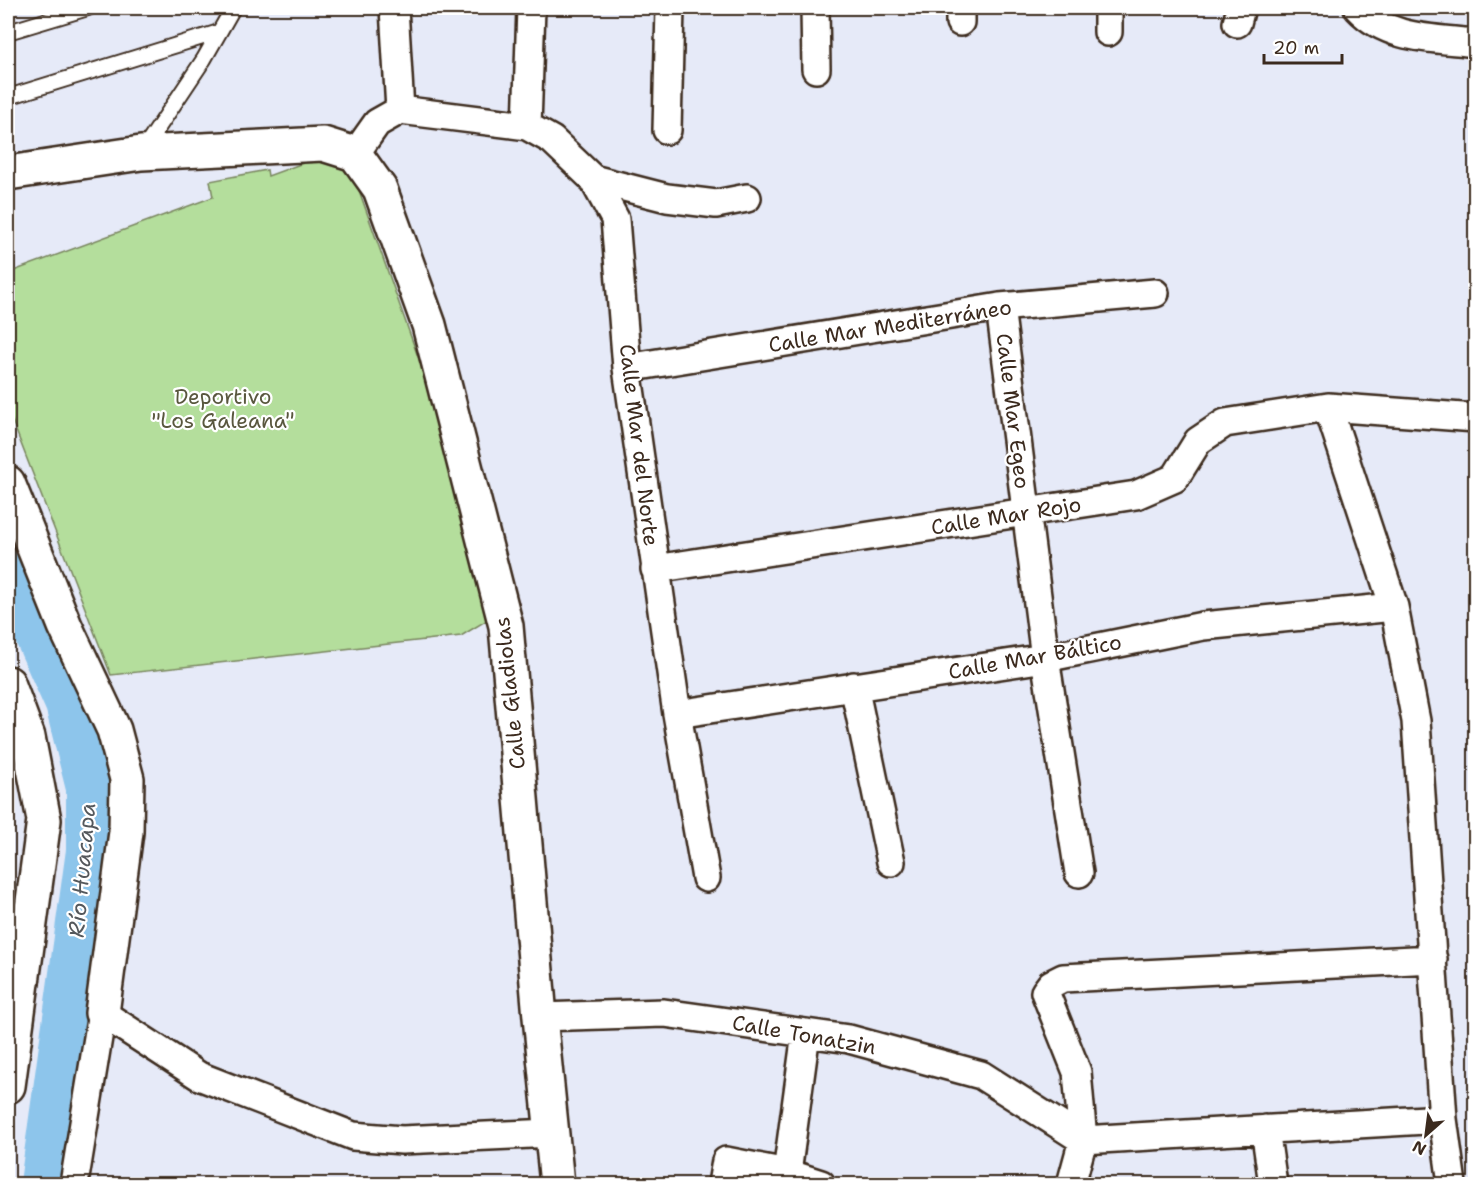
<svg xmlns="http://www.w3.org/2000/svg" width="1483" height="1192" viewBox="0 0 1483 1192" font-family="'Shantell Sans',sans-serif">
<rect width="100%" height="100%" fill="#e6eaf8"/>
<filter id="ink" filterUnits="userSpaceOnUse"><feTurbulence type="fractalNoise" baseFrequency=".0167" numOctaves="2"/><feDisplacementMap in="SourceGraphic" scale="12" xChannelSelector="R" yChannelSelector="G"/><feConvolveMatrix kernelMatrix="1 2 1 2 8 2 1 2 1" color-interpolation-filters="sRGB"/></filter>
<g filter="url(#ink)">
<path fill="#b4de9c" stroke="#78845d" stroke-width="1.5" d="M344,148l163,460 -46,28 -350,39 -103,-265v-137l205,-76 -3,-16 57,-11 1,6z"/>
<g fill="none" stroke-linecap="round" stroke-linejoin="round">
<path stroke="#8dc5eb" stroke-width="46" d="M8,569l60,135 21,84v63l-46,333"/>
<g stroke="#3b2a1e" stroke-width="18">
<path id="lane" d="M8,32l80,-24
M8,97l211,-65
M144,149l60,-90 29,-51"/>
</g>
<g stroke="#3b2a1e" stroke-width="32">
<path id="street" d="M394,8l6,102
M815,8l1,61
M1108,8v24
M1358,8c30,32 76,30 118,35
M960,22v-14
M1237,23l4,-15
M527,126l4,-118
M667,130l3,-122
M355,154l22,-31 23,-13 127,16 25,14 41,39 22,40 12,149 50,346 29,164
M593,179l74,19 49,6 31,-6
M1000,307l45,351 34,215
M627,368l373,-61 155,-14
M1328,407l66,200 22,114 27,398 9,65
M655,569l481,-74 39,-17 23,-37 27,-18 103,-16 148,11
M854,686l37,176
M677,714l368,-56 158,-32 191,-19
M540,1017l124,-4 185,26 132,36 102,65
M1265,1129l8,55
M1083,1140l360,-21
M787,1173l19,-140
M74,1184l28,-171 97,63 154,60 49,4 150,-7
M722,1184l4,-23 61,12 34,11
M1071,1184l12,-44 -6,-68 -32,-80 6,-8 12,-6 370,-19"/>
</g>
<g stroke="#3b2a1e" stroke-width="38">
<path id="secondary" d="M8,173l133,-20 182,-9 32,10 25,35 49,136 77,301 34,391 17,167
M8,483l57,143 49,104 13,49 -1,53 -24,181
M8,683l20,54 16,83 -36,266"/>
</g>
<use href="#lane" stroke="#fff" stroke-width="14"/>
<use href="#street" stroke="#fff" stroke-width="27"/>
<use href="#secondary" stroke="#fff" stroke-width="33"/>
</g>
</g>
<g text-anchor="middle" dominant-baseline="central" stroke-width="4.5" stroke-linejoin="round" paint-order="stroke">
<g font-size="21" fill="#3b2a1e" stroke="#fff">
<text transform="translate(890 326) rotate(-9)">Calle Mar Mediterráneo</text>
<text transform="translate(1013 411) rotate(83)">Calle Mar Egeo</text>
<text transform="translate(639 445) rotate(83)">Calle Mar del Norte</text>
<text transform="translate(1006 516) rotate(-9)">Calle Mar Rojo</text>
<text transform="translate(1035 657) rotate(-10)">Calle Mar Báltico</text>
<text transform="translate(510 693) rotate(-96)">Calle Gladiolas</text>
<text transform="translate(804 1035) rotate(10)">Calle Tonatzin</text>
</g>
<g font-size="21" fill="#59573e" stroke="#fff">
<text x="223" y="397">Deportivo<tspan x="223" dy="24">"Los Galeana"</tspan></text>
</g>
<g font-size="22" font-style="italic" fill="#54585c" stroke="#fff">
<text transform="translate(82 870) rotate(-85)">Río Huacapa</text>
</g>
</g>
<rect width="1483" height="1192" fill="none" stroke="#fff" stroke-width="30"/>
<rect x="15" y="15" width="1453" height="1162" fill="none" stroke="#3b2a1e" stroke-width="2" filter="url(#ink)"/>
<g transform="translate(1426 1135) rotate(208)" stroke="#ffffff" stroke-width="4.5" paint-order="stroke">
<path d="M0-4.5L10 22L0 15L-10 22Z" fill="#3b2a1e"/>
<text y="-9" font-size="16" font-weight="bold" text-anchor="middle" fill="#3b2a1e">N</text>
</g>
<path d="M1264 54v9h78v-9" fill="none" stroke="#3b2a1e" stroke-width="3"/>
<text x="1273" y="54" font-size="18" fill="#3b2a1e" stroke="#ffffff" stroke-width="4.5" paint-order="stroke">20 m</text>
</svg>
